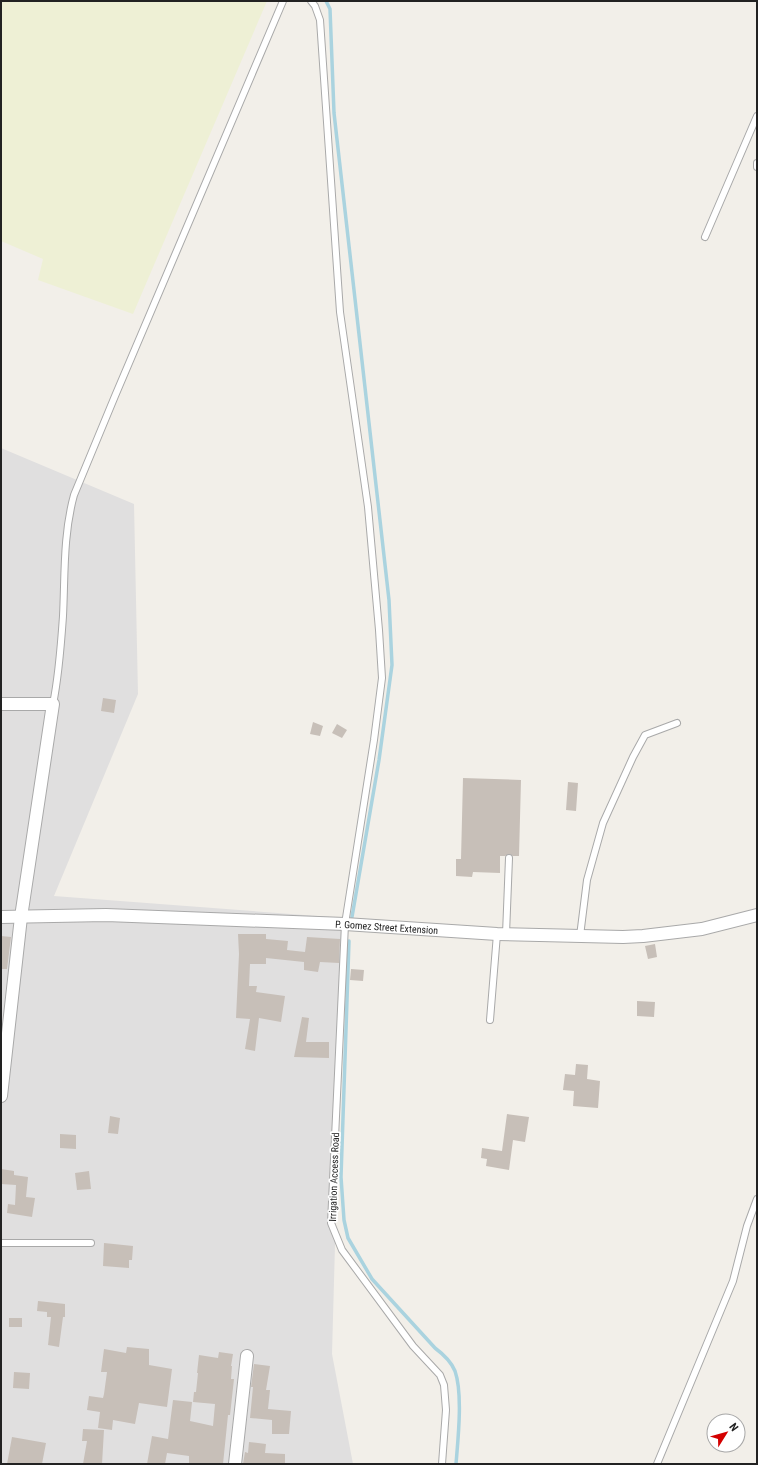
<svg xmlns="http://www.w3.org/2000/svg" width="758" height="1465" viewBox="0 0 758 1465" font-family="'Roboto Condensed',sans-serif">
<rect width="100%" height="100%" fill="#f2efe9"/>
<path fill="#e0dfdf" d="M1,448l133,56 4,190 -84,202 290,22 -12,436 21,110h-352z"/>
<path fill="#eef0d5" d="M1,1h266l-134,313 -95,-34 5,-21 -42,-18z"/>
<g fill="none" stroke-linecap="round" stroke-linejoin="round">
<path stroke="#aad3df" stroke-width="3.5" d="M326,1l4,8 4,104 55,487 3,65 -13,95 -27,157
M349,941l-8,236 3,43 4,18 24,41 63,69c8,6 16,13 20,23 8,23 3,68 1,93"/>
</g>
<path fill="#c7bfb8" d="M103,698l13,2 -2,13 -13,-2z
M313,722l10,4 -3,10 -10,-2z
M337,724l10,6 -5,8 -10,-5z
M463,778l58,2 -2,76h-6l-4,-2 -4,2h-5v17l-27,-1 -1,5 -16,-1v-17h5z
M568,782l10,1 -2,28 -10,-1z
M238,934h28v5l22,2 -1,9 18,2 2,-15 33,2 -1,24 -19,-1 -2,10 -14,-2v-8l-38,-4v6h-16l-1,22h8l-1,6 29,4 -4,26 -22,-4 -4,33 -10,-2 5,-30 -14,-1 3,-64z
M1,936l10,1 -4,32h-6z
M655,944l2,13 -9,2 -3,-13z
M351,969l13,1 -1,11 -13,-1z
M637,1001l18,1 -1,15 -17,-1z
M302,1017l7,1 -3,24h23v16l-35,-1z
M576,1064l12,1 -1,14 13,2 -2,27 -25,-2 1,-15 -11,-1 2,-16 10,1z
M507,1114l22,3 -4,25 -12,-2 -4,30 -23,-4 1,-7 -6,-1 1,-10 20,3z
M110,1116l10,2 -2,16 -10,-1z
M60,1134l16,1v14l-16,-1z
M1,1169l13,2v4l14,2 -2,20 9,1 -3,19 -25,-4 1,-9 7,1 1,-20 -15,-1z
M89,1171l2,18 -14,1 -2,-17z
M104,1243l29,3 -1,14h-3v8l-26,-2z
M38,1301l27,3v13h-2l-4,30 -11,-2 3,-28h-4v-5l-10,-1z
M9,1318h13v9h-13z
M127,1347l22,2v16l23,4 -5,38 -28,-4 -4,21 -22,-4 -1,10 -14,-2 2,-16 -13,-2 2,-14 14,2 1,-4 3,-22h-6l3,-23 22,4z
M219,1352l14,2 -2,12h1l-1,13h3l-4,36h-2l-5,49 -19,-1v1h-15v-8l-22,-3 -2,11h-18l5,-28 16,3 5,-39 19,2 -2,19 23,5 2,-22 -22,-2 1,-10h2l2,-19h-1l2,-18 19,3z
M254,1364l16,2 -4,24h4l-2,19 23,2 -2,23h-17v-14l-22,-2 3,-31h-2z
M14,1372l16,1 -1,16 -16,-1z
M83,1429l21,1 -2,34h-19l4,-23h-5z
M12,1437l34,6 -4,21h-35z
M249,1442l17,2 -1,9 20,1v10h-42l2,-12 3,1z"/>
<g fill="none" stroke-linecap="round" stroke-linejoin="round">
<g stroke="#a9a9a9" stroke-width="8">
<path id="service" d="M311,1l4,5 5,14 20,292 28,195 11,123 3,48 -8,62 -29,184 -14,299 11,27 71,96 27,29 4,10 2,25 -4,54
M757,163v4
M705,237l52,-121
M53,704c6,-29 8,-59 10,-88 2,-40 0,-81 11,-121l41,-99 168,-395
M506,934l3,-76
M580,936l7,-56 16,-57 30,-66 12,-22 32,-12
M490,1020l7,-86
M1,1243h90
M657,1464l76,-183 14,-55 10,-27"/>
</g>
<g stroke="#a9a9a9" stroke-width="14">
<g id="minor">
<path d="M1,704h52l-32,213 -20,179"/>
<path id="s1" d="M1,917l105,-2 239,9 152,10 126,3 20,-1 59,-7 55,-14"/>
<path d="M235,1464l12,-108"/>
</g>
</g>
<use href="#service" stroke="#fff" stroke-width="6"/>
<use href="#minor" stroke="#fff" stroke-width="12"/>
</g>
<g text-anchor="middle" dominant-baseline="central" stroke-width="3.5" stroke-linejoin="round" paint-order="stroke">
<g font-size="10" fill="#222" stroke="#fff">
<text stroke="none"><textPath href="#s1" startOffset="386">P. Gomez Street Extension</textPath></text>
<text transform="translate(334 1177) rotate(-88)">Irrigation Access Road</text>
</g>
</g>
<rect width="758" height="1465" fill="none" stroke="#222222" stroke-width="4"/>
<g transform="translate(726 1433) rotate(53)"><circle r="19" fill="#ffffff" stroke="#a7a7a7"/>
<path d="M0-3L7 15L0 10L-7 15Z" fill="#d40000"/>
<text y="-6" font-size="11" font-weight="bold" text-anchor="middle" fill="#222222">N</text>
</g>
</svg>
